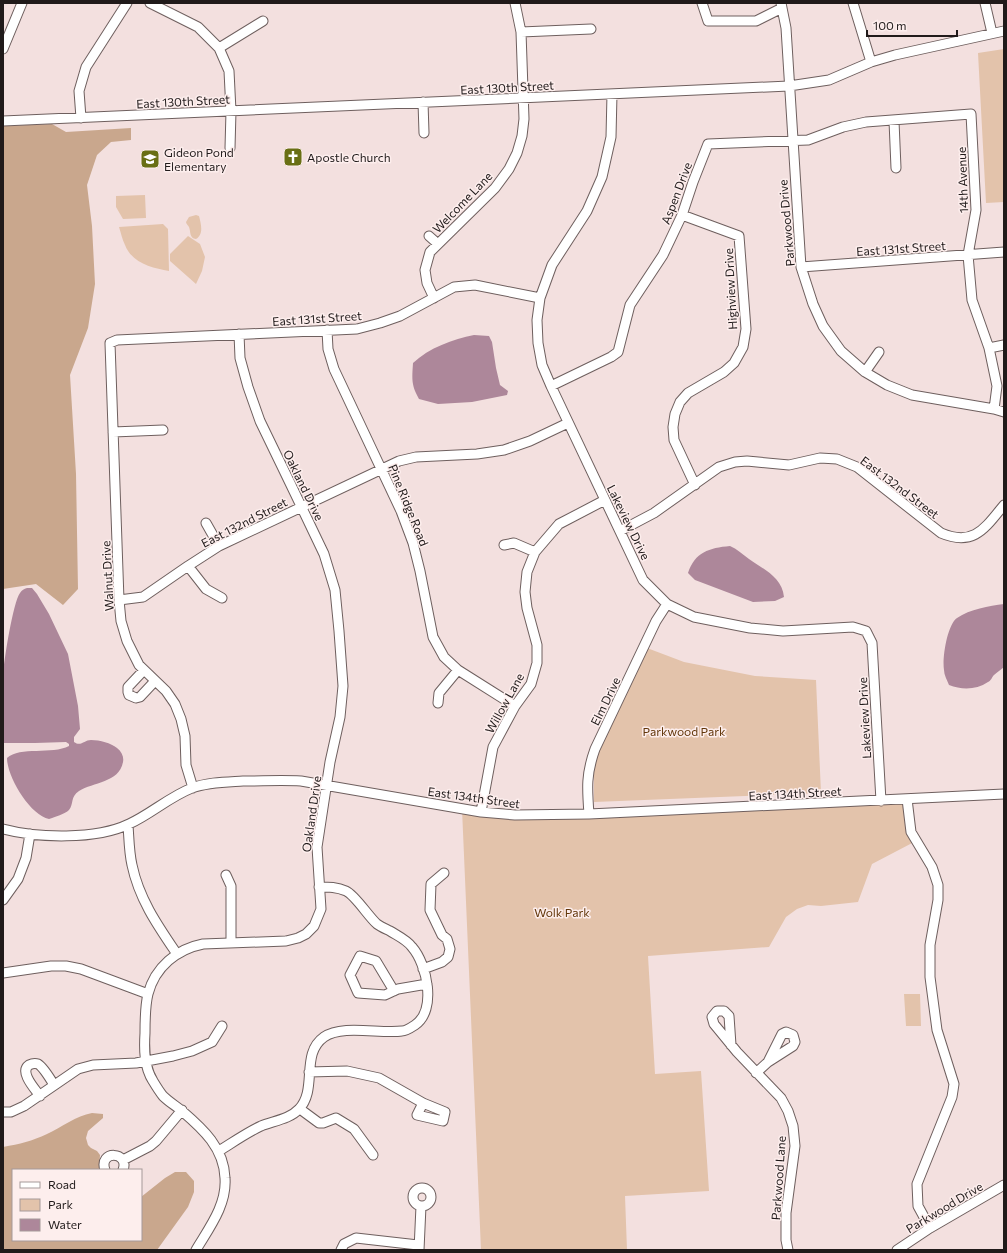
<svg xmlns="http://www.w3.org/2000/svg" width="1007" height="1253" viewBox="0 0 1007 1253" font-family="Commissioner,sans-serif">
<rect width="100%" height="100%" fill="#f3e0df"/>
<path fill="#e3c3ab" d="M1004,49v153l-18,1 -8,-150z
M145,195l1,23 -23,1 -7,-12v-11z
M196,215l3,1c2,8 5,18 -3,23 -7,-1 -5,-7 -7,-12 -1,-2 -3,-3 -3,-5l3,-5z
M163,224l5,5 1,42c-17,-3 -37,-8 -44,-26 -3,-6 -4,-12 -6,-18z
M188,236l12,8 5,13 -3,14 -6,13 -26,-23v-7z
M647,648l37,14 71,14 61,4 5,113 -227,9v-33l5,-18z
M907,799l9,42 -44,23 -14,38 -37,4 -13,-1 -11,4 -11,8 -17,30 -121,9 7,118 46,-3 8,120 -84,5 2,54h-146l-19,-441 53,6z
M904,994h16l1,32h-15z"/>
<path fill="#c9a78d" d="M52,124l14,8 65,-4v12l-20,2 -14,13 -10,30 5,41 3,58 -7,44 -18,47 6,99 2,115 -15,16 -27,-21 -33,5v-463z
M92,1113l11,1v4l-15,13 -2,7 2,7 3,3 6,3 3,4 -1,15h-86v70h128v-43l24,-19 10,-6h11l8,9v11l-6,15 -31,43h-154v-103c17,-3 29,-6 44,-13 15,-7 29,-18 45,-21z"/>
<path fill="#ad879a" d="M474,335l15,1 3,6 4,26 4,17 8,6 -1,4 -35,7 -34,2 -19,-5c-8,-14 -7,-20 -6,-36 16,-15 40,-24 61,-28z
M730,546c7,3 12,8 19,13 14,10 33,18 35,38l-9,4 -22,1 -58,-22 -7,-7c7,-21 21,-25 42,-27z
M27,588h5l5,6 12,20 19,40 10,52 2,23 -6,8v5c7,5 10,-2 17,-2 9,0 20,3 26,8 5,4 7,9 6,14 -4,21 -30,20 -44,29 -9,6 -5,13 -10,19 -4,4 -14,7 -20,9 -19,-4 -42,-42 -42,-61 13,-12 45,-3 62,-12v-2l-3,-2 -31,1h-32c0,-23 -1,-46 0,-69 1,-13 10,-72 17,-81 2,-3 4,-4 7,-5z
M1004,604v63c-3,3 -7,5 -10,8 -2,2 -3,6 -6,7 -12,8 -26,8 -39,3 -2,-5 -5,-10 -5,-15 -2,-11 3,-45 13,-52 13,-9 32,-12 47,-14z"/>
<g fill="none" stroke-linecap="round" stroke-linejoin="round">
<g stroke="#6e5f5e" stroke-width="11">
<path id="minor" d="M150,3l48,24 21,21 10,23 2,40 -1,37
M702,3l6,18h48l26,-13
M781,3l5,25 15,239 12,37 10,22 18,25 24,21 22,13 25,10 82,14 10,3
M853,3l18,59
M985,3l7,30
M521,32l70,-3
M219,48l44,-27
M3,49l19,-46
M612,94l-1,43 -9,40 -15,34 -35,54 -12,33 -3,22 1,23 4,22 9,21 92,194 24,24 27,13 56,11 33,3 70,-4 13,4 6,12 9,158
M423,102l1,31
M81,118l-2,-27 7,-24 41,-64
M3,121l786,-35 40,-6 42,-18 24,-7 109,-24
M894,121l2,47
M682,215l57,21 7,93 -3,18 -9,16 -10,9 -36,21 -8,9 -5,12 -2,13 1,13 21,45
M429,236l9,8
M801,267l203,-15
M434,298l-7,-15 -2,-13 5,-18 65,-64 14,-19 8,-16 5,-17 2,-17 -3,-87 -6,-29
M327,330l1,19 6,20 67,142 12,32 7,28 13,66 11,20 14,13 57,36
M989,348l15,-3
M865,372l14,-20
M551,386l60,-29 7,-5 12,-47 33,-50 19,-40 11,-33 15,-38 100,-4 35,-13 23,-5 105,-8 5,96 -8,45 4,45 17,48 8,38 -3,23
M113,432l50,-2
M206,523l13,23
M620,531l34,-18 65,-46 16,-5 12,-1 42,4 31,-7 17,1 20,8 84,66c33,14 44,-5 63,-28
M504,545l10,-2 21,9
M188,566l18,23 16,9
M119,600l24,-3 45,-31 31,-20 180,-85 17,-4 61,-3 27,-4 26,-9 38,-18
M144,670l-16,17v5l1,3 7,3 4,-1 15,-16
M438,703l1,-10 19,-23
M193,788l-7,-23 -1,-29 -4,-17 -6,-15 -9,-13 -27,-26 -12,-24 -6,-20 -2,-21 -9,-257 7,-3 240,-11 23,-6 20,-7 54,-29 21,-2 65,13
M907,799l4,33 21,35 6,18v15l-8,45v32l7,53 17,54 -2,13 -35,87 1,22 12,22
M481,812l12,-65 22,-41 16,-22 6,-21v-18l-10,-37 -2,-16 2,-20 8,-20 24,-28 46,-24
M589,814c-2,-26 -3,-40 6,-65l61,-128 11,-17
M128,825c1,13 1,27 4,40 7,34 26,61 45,89
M3,829c34,9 93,11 126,-5 22,-10 40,-27 63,-36 16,-6 35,-6 51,-7 20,0 39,-1 58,0l180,31 34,3 74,-1 415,-20
M226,875l5,11v56
M3,900l15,-21 8,-21 4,-24
M423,969l19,-7 6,-5 2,-8 -3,-10 -5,-4 -12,-25 1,-26 13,-11
M3,973l48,-7h15l15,3 67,25
M394,991l-18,-30 -16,-5 -10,19 8,18 27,2 13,-6 29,-5
M731,1045l-2,-29 -5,-5h-7l-5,6 2,7 23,28 44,46 7,13 5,15 2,20 -9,67v27l2,10
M309,1072l38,-1 32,7 44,25 22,9 -2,9 -26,-6 6,-12
M756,1073l12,-11 25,-16 2,-4 -2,-7 -7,-3 -4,2 -14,28
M40,1096c-5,-7 -21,-24 -11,-31 2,-1 6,-2 9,-1 5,3 13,16 16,21
M300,1109l19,14h4l13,-5 18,11 19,26
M3,1112h8l13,-6 54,-37 15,-4 43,-2 37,-7 19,-5 20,-9 10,-16
M219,1151c13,-8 27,-18 42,-25 12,-5 29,-7 38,-17 19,-20 1,-55 25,-72 18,-13 56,-3 78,-6 4,0 10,-4 13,-6 22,-15 12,-61 -3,-78 -5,-7 -14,-11 -22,-16 -4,-2 -9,-4 -13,-7 -9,-8 -22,-29 -31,-33 -9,-4 -17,-4 -27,-4
M123,1160l27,-14 6,-5 26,-31
M105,1170c-7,-20 25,-19 18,0
M413 1197a9 9 0 1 1 18 0a9 9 0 1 1-18 0Z
M196,1250c13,-22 31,-45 29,-72 -1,-30 -22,-49 -43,-67 -6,-5 -13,-9 -19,-15 -4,-5 -7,-10 -10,-15 -9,-14 -9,-32 -8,-48 0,-13 0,-27 3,-39 7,-27 29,-45 55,-50l83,-3 12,-3 8,-4 8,-8 7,-17 -4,-62 13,-85 10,-45 3,-31 -4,-55 -4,-41 -11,-36 -34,-71 -30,-62 -12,-34 -8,-29 -1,-24
M341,1250l3,-6 12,-6 62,7
M419,1250l2,-44
M897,1250l33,-22 74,-43"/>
</g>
<use href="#minor" stroke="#fff" stroke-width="9"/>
</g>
<defs>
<g id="church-square" transform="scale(1)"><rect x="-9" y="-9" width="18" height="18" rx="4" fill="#696f14" stroke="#fdeeed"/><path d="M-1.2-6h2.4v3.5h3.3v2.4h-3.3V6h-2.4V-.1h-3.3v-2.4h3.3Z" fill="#fff"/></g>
<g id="school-square" transform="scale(1)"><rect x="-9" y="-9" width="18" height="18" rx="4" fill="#696f14" stroke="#fdeeed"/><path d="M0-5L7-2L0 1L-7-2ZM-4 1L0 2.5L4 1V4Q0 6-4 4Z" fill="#fff"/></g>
</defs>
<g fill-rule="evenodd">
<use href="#church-square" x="293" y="157"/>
<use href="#school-square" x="150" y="159"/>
</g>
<g text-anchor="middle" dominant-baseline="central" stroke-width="3" stroke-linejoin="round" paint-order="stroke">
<g font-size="12" fill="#201a1a" stroke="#fdeeed">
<text transform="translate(507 87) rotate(-3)">East 130th Street</text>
<text transform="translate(183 101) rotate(-3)">East 130th Street</text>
<text transform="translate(962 180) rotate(-92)">14th Avenue</text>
<text transform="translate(676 193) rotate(-69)">Aspen Drive</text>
<text transform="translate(462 202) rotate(-46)">Welcome Lane</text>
<text transform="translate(786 223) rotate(-95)">Parkwood Drive</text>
<text transform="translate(901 248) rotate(-4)">East 131st Street</text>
<text transform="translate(730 289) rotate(-93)">Highview Drive</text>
<text transform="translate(317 318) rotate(-4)">East 131st Street</text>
<text transform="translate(304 485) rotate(64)">Oakland Drive</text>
<text transform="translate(900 487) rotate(37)">East 132nd Street</text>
<text transform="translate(409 505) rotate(68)">Pine Ridge Road</text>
<text transform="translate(244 522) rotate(-27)">East 132nd Street</text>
<text transform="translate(629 522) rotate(64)">Lakeview Drive</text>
<text transform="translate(107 576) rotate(-93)">Walnut Drive</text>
<text transform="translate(605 701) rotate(-64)">Elm Drive</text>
<text transform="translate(504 703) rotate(-61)">Willow Lane</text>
<text transform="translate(864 718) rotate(-93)">Lakeview Drive</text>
<text transform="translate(795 793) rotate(-3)">East 134th Street</text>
<text transform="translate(474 797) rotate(8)">East 134th Street</text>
<text transform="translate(311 814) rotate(-82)">Oakland Drive</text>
<text transform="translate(778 1178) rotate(-86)">Parkwood Lane</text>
<text transform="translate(944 1207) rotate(-31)">Parkwood Drive</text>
</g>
<g font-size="12" fill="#201a1a" stroke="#fdeeed" text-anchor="start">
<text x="164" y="152">Gideon Pond<tspan x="164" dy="14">Elementary</tspan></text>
<text x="307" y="157">Apostle Church</text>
</g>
<g font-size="12" fill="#613508" stroke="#fdeeed">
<text x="684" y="731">Parkwood Park</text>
<text x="562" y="912">Wolk Park</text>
</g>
</g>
<rect width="1007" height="1253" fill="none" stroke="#201a1a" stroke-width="8"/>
<rect x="12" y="1169" width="130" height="72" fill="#fdeeed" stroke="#a59999"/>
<rect x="20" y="1182" width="20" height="6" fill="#ffffff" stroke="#a59999"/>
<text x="48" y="1189" font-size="12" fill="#201a1a">Road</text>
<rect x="20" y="1199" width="20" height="12" fill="#e3c3ab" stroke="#a59999"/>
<text x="48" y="1209" font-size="12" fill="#201a1a">Park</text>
<rect x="20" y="1219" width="20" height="12" fill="#ad879a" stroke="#a59999"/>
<text x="48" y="1229" font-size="12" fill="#201a1a">Water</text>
<path d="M867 30v6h90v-6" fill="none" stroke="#201a1a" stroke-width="2"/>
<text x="873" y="30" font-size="12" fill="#201a1a" stroke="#fdeeed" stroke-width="3" paint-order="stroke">100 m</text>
</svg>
